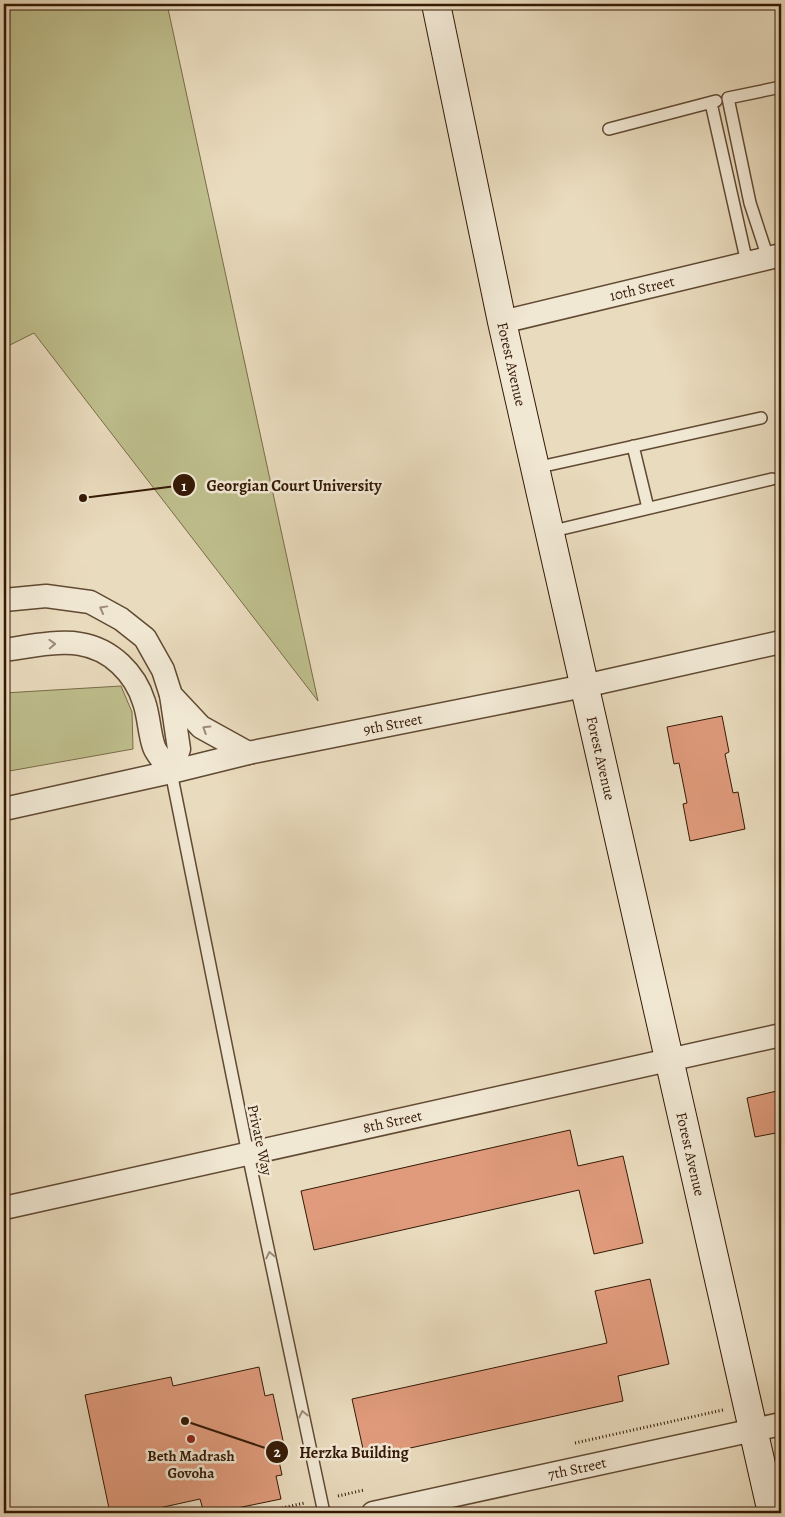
<svg xmlns="http://www.w3.org/2000/svg" width="785" height="1517" viewBox="0 0 785 1517" font-family="Alegreya,serif">
<rect width="100%" height="100%" fill="#e9dbbd"/>
<filter id="stains"><feTurbulence type="fractalNoise" baseFrequency=".004" numOctaves="4"/><feColorMatrix values="0 0 0 0 .2 0 0 0 0 .09 0 0 0 0 .02 0 0 0 .5 -.17"/></filter>
<radialGradient id="worn" r=".72"><stop offset=".6" stop-color="#630" stop-opacity="0"/><stop offset="1" stop-color="#630" stop-opacity=".3"/></radialGradient>
<path fill="#bebe8c" stroke="#796c48" d="M4,4h163l151,697 -284,-368 -30,15z
M121,686l11,26 1,37 -129,23v-79z"/>
<path fill="#e09b7c" stroke="#341905" d="M722,716l7,36 -4,2 8,39 5,-1 7,37 -55,12 -7,-37 4,-1 -8,-40 -5,1 -7,-37z
M781,1090v42l-26,5 -8,-39z
M570,1130l8,36 45,-10 20,87 -49,11 -15,-64 -265,60 -13,-59z
M650,1279l19,85 -51,12 5,25 -258,57 -13,-59 255,-56 -12,-52z
M259,1367l6,29 8,-2 11,51 -8,2 6,28 -6,1 5,23 -68,14h-9l-4,-14 -50,11 -4,3h-36l-25,-118 86,-18 2,9z"/>
<g fill="none" stroke-linecap="round" stroke-linejoin="round">
<g stroke="#614a33" stroke-width="14">
<path id="lane" d="M711,103l36,160
M609,129l107,-28
M768,258l-18,-55 -22,-105 53,-11
M633,446l15,62
M535,468l226,-50
M549,532l223,-53
M171,772l77,382 76,359"/>
</g>
<g stroke="#614a33" stroke-width="25">
<g id="street">
<path id="s1" d="M502,322l279,-67"/>
<path d="M4,600l42,-4 44,6 31,17 24,19 18,32 8,25 30,32 47,26"/>
<path d="M4,650c22,-3 54,-10 76,-6 31,5 55,29 64,58 5,14 5,31 10,45 3,8 12,17 17,25"/>
<path d="M171,695l8,54 -8,23"/>
<path id="s2" d="M4,809l167,-37 77,-19 336,-67 197,-44"/>
<path id="s3" d="M4,1208l777,-173"/>
<path id="s4" d="M373,1513l408,-89"/>
</g>
</g>
<g stroke="#341905" stroke-width="30">
<g id="secondary">
<path id="s5" d="M436,4l66,318 270,1191"/>
</g>
</g>
<path stroke="#341905" stroke-width="3" stroke-dasharray="1 2.5" stroke-linecap="butt" d="M575,1443l148,-33
M338,1496l26,-6
M258,1513l47,-10"/>
<use href="#lane" stroke="#f1e8d4" stroke-width="11"/>
<use href="#street" stroke="#f1e8d4" stroke-width="22"/>
<use href="#secondary" stroke="#f1e8d4" stroke-width="28"/>
</g>
<defs><path id="oneway-chevron" d="M-2-3.5L2.5 0L-2 3.5" fill="none" stroke-width="1.6" stroke-linecap="round" stroke-linejoin="round" transform="scale(1.25)"/></defs>
<g stroke="#9c8b77">
<use href="#oneway-chevron" transform="translate(103 609) rotate(-151)"/>
<use href="#oneway-chevron" transform="translate(52 644) rotate(-2)"/>
<use href="#oneway-chevron" transform="translate(206 729) rotate(-148)"/>
<use href="#oneway-chevron" transform="translate(270 1255) rotate(-102)"/>
<use href="#oneway-chevron" transform="translate(303 1414) rotate(-102)"/>
</g>
<circle fill="#8f2418" stroke="#f1e8d4" stroke-width="2" cx="191" cy="1439" r="5"/>
<g text-anchor="middle" dominant-baseline="central" stroke-width="5" stroke-linejoin="round" paint-order="stroke">
<g font-size="15" fill="#341905" stroke="#f1e8d4">
<text stroke="none"><textPath href="#s1" startOffset="144">10th Street</textPath></text>
<text stroke="none"><textPath href="#s5" startOffset="368">Forest Avenue</textPath></text>
<text stroke="none"><textPath href="#s2" startOffset="398">9th Street</textPath></text>
<text stroke="none"><textPath href="#s5" startOffset="772">Forest Avenue</textPath></text>
<text stroke="none"><textPath href="#s3" startOffset="398">8th Street</textPath></text>
<text transform="translate(260 1140) rotate(78)">Private Way</text>
<text stroke="none"><textPath href="#s5" startOffset="1178">Forest Avenue</textPath></text>
<text stroke="none"><textPath href="#s4" startOffset="209">7th Street</textPath></text>
</g>
<g font-size="15" font-weight="bold" fill="#341905" stroke="#f1e8d4">
<text x="191" y="1456">Beth Madrash<tspan x="191" dy="17">Govoha</tspan></text>
</g>
</g>
<path fill="none" stroke="#341905" stroke-width="2" d="M83 498L184 485M185 1421L277 1452"/>
<g fill="#341905" stroke="#f1e8d4" stroke-width="2">
<circle cx="83" cy="498" r="5"/>
<circle cx="185" cy="1421" r="5"/>
<circle cx="184" cy="485" r="12"/>
<circle cx="277" cy="1452" r="12"/>
</g>
<g font-size="15" text-anchor="middle" font-weight="bold" fill="#fff">
<text x="184" y="491">1</text>
<text x="277" y="1457">2</text>
</g>
<g font-size="16" text-anchor="middle" font-weight="bold" fill="#341905" stroke="#f1e8d4" stroke-width="5" stroke-linejoin="round" paint-order="stroke">
<text x="294" y="491">Georgian Court University</text>
<text x="354" y="1458">Herzka Building</text>
</g>
<rect width="785" height="1517" fill="none" stroke="#e9dbbd" stroke-width="20"/>
<rect x="5" y="5" width="775" height="1507" fill="none" stroke="#341905" stroke-width="2.5"/>
<rect x="10" y="10" width="765" height="1497" fill="none" stroke="#341905"/>
<rect width="100%" height="100%" filter="url(#stains)"/>
<rect width="100%" height="100%" fill="url(#worn)"/>
</svg>
